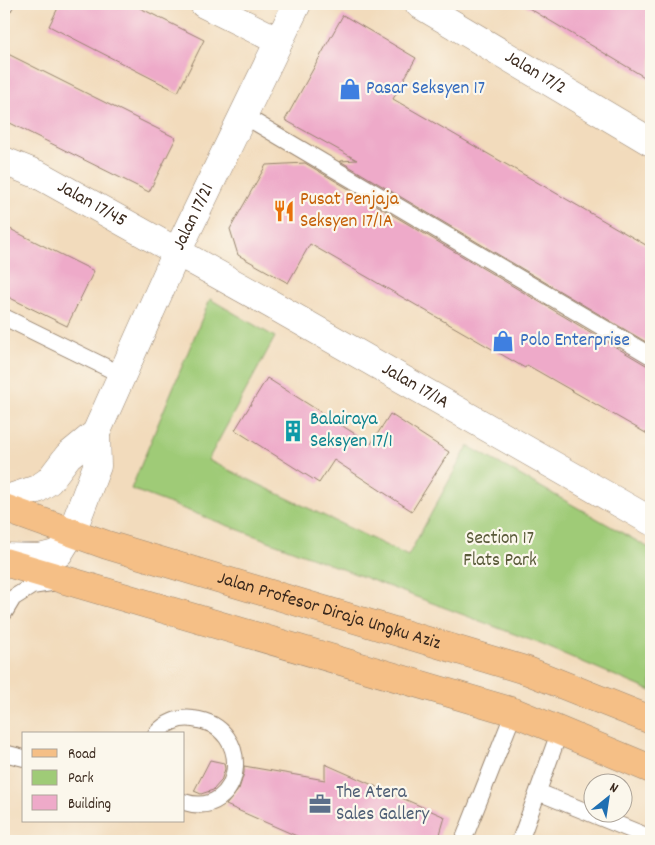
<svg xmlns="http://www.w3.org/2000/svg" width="655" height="845" viewBox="0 0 655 845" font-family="Dekko,sans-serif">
<rect width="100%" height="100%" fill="#fbf7ec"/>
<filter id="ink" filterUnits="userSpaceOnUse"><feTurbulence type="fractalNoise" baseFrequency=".02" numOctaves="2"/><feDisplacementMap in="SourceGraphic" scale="10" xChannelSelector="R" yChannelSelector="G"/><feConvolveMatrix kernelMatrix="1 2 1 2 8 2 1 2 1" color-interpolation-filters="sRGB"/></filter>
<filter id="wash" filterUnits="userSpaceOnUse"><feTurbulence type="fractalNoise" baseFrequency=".0096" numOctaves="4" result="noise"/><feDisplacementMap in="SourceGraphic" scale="20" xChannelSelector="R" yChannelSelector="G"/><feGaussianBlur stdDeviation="1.12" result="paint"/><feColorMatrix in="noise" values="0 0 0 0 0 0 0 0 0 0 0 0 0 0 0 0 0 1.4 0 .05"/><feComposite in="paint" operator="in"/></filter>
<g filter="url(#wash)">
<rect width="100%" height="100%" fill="#f2dbbc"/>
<path fill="#9fcb77" stroke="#6d7a4a" d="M210,299l65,38 -67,123 200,96 60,-110 183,103v142l-113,-48 -407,-154z"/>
<g id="blocks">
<path fill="#eeaac9" d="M60,4h72l72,36 -26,52 -129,-66z
M522,4h115l14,8v69z
M343,15l73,43 -23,41 258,149v97l-311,-184 17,-1 -72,-40z
M4,52l172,86 -27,54 -145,-72z
M305,163l341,202 5,1v70l-124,-71 -2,3 -215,-124 -22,39 -50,-28 -8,-26 36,-64z
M4,226l90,45 -27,55 -63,-31z
M267,378l104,66 19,-30 59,38 -37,59 -78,-51 -15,23 -84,-53z
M210,760l14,3 1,6 -4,12 -8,9 -12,4 -7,-3z
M325,764l120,53 -7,24h-130l-82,-36 13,-16 5,-16v-7l81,14z"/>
</g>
</g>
<g filter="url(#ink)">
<use href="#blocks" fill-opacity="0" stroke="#96826d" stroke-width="1"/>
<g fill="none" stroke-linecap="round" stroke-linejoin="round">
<g stroke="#96826d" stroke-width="18">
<path id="service" d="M4,6l1,-2
M243,115l408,241
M4,317l118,58
M4,613l9,-15 19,-12 25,-4
M156,734c9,-11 23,-17 37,-15 64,7 50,102 -9,83
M4,753l20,5
M538,792l113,46
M463,841l51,-129
M520,841l40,-111"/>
</g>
<g stroke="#96826d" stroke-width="29">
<g id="minor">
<path d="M204,4l75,37"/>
<path id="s1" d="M419,4l232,138"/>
<path id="s2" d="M4,161l35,14 239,133 373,213"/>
</g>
</g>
<g stroke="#96826d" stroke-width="29">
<g id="tertiary">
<path id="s3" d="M4,500l33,-11 12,-8 19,-25 28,-23 81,-181 120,-248"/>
<path d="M4,557l35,1 20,-5 13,-21 25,-66 -1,-33"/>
</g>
</g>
<g stroke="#96826d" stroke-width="29">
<g id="primary">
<path id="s4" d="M4,508l103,37 421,126 123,49"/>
<path d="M4,562l510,150 137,57"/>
</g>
</g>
<use href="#service" stroke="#fff" stroke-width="16"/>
<use href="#minor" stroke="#fff" stroke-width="28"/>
<use href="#tertiary" stroke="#fff" stroke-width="28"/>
<use href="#primary" stroke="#f5bf86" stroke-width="28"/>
</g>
</g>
<defs>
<g id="shop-bare" transform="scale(1.725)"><path d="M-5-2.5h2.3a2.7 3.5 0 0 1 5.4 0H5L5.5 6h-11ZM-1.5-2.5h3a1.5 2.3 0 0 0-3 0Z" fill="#3f7fe0" stroke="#fbf7ec" stroke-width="2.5" paint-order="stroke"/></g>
<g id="restaurant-bare" transform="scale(1.725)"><path d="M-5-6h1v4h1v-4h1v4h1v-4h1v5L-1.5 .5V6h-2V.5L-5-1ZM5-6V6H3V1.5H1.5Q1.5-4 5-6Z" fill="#e8710a" stroke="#fbf7ec" stroke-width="2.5" paint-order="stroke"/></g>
<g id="building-bare" transform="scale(1.725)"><path d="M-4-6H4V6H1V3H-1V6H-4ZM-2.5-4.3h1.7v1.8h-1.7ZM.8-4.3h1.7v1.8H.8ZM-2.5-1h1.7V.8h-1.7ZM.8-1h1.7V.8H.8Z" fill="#0f9aa8" stroke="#fbf7ec" stroke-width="2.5" paint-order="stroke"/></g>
<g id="office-bare" transform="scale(1.725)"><path d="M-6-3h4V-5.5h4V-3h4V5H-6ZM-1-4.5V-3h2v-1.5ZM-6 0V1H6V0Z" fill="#5c6f8a" stroke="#fbf7ec" stroke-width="2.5" paint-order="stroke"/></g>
</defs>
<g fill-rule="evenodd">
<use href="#shop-bare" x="350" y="89"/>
<use href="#restaurant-bare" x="284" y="211"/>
<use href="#shop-bare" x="503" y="341"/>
<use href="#building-bare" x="293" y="431"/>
<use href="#office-bare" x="320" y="804"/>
</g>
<g text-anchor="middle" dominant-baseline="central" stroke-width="4.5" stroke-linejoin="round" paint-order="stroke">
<g font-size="19" fill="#3b2a1e" stroke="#fbf7ec">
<text stroke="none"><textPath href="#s1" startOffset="135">Jalan 17/2</textPath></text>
<text stroke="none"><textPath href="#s2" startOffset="98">Jalan 17/45</textPath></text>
<text stroke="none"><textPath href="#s3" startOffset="354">Jalan 17/21</textPath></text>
<text stroke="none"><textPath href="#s2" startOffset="469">Jalan 17/1A</textPath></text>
<text stroke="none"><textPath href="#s4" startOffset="341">Jalan Profesor Diraja Ungku Aziz</textPath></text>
</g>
<g font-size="19" fill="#366cbe" stroke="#fbf7ec" text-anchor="start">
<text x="366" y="89">Pasar Seksyen 17</text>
<text x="520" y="341">Polo Enterprise</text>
</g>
<g font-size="19" fill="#c56008" stroke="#fbf7ec" text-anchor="start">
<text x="300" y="200">Pusat Penjaja<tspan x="300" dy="22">Seksyen 17/1A</tspan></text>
</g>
<g font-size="19" fill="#0d838f" stroke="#fbf7ec" text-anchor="start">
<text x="310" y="420">Balairaya<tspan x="310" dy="22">Seksyen 17/1</tspan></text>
</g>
<g font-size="19" fill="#595a39" stroke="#fbf7ec">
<text x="500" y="539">Section 17<tspan x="500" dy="22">Flats Park</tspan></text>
</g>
<g font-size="19" fill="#4e5e75" stroke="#fbf7ec" text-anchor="start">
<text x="336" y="793">The Atera<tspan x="336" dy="22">Sales Gallery</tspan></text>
</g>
</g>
<rect width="655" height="845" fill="none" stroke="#fbf7ec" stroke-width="20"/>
<rect x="22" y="732" width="162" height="90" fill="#fbf7ec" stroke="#aea59a"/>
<rect x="32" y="749" width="25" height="8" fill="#f5bf86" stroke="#aea59a"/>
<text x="68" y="758" font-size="15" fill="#3b2a1e">Road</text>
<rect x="32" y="770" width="25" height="15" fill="#9fcb77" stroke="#aea59a"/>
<text x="68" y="782" font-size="15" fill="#3b2a1e">Park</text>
<rect x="32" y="795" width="25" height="15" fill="#eeaac9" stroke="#aea59a"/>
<text x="68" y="808" font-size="15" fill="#3b2a1e">Building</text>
<g transform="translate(608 798) rotate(30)"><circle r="24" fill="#fbf7ec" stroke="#aea59a"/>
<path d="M0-4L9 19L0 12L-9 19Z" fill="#1f6fb2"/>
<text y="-8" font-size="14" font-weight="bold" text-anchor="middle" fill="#3b2a1e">N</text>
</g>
</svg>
